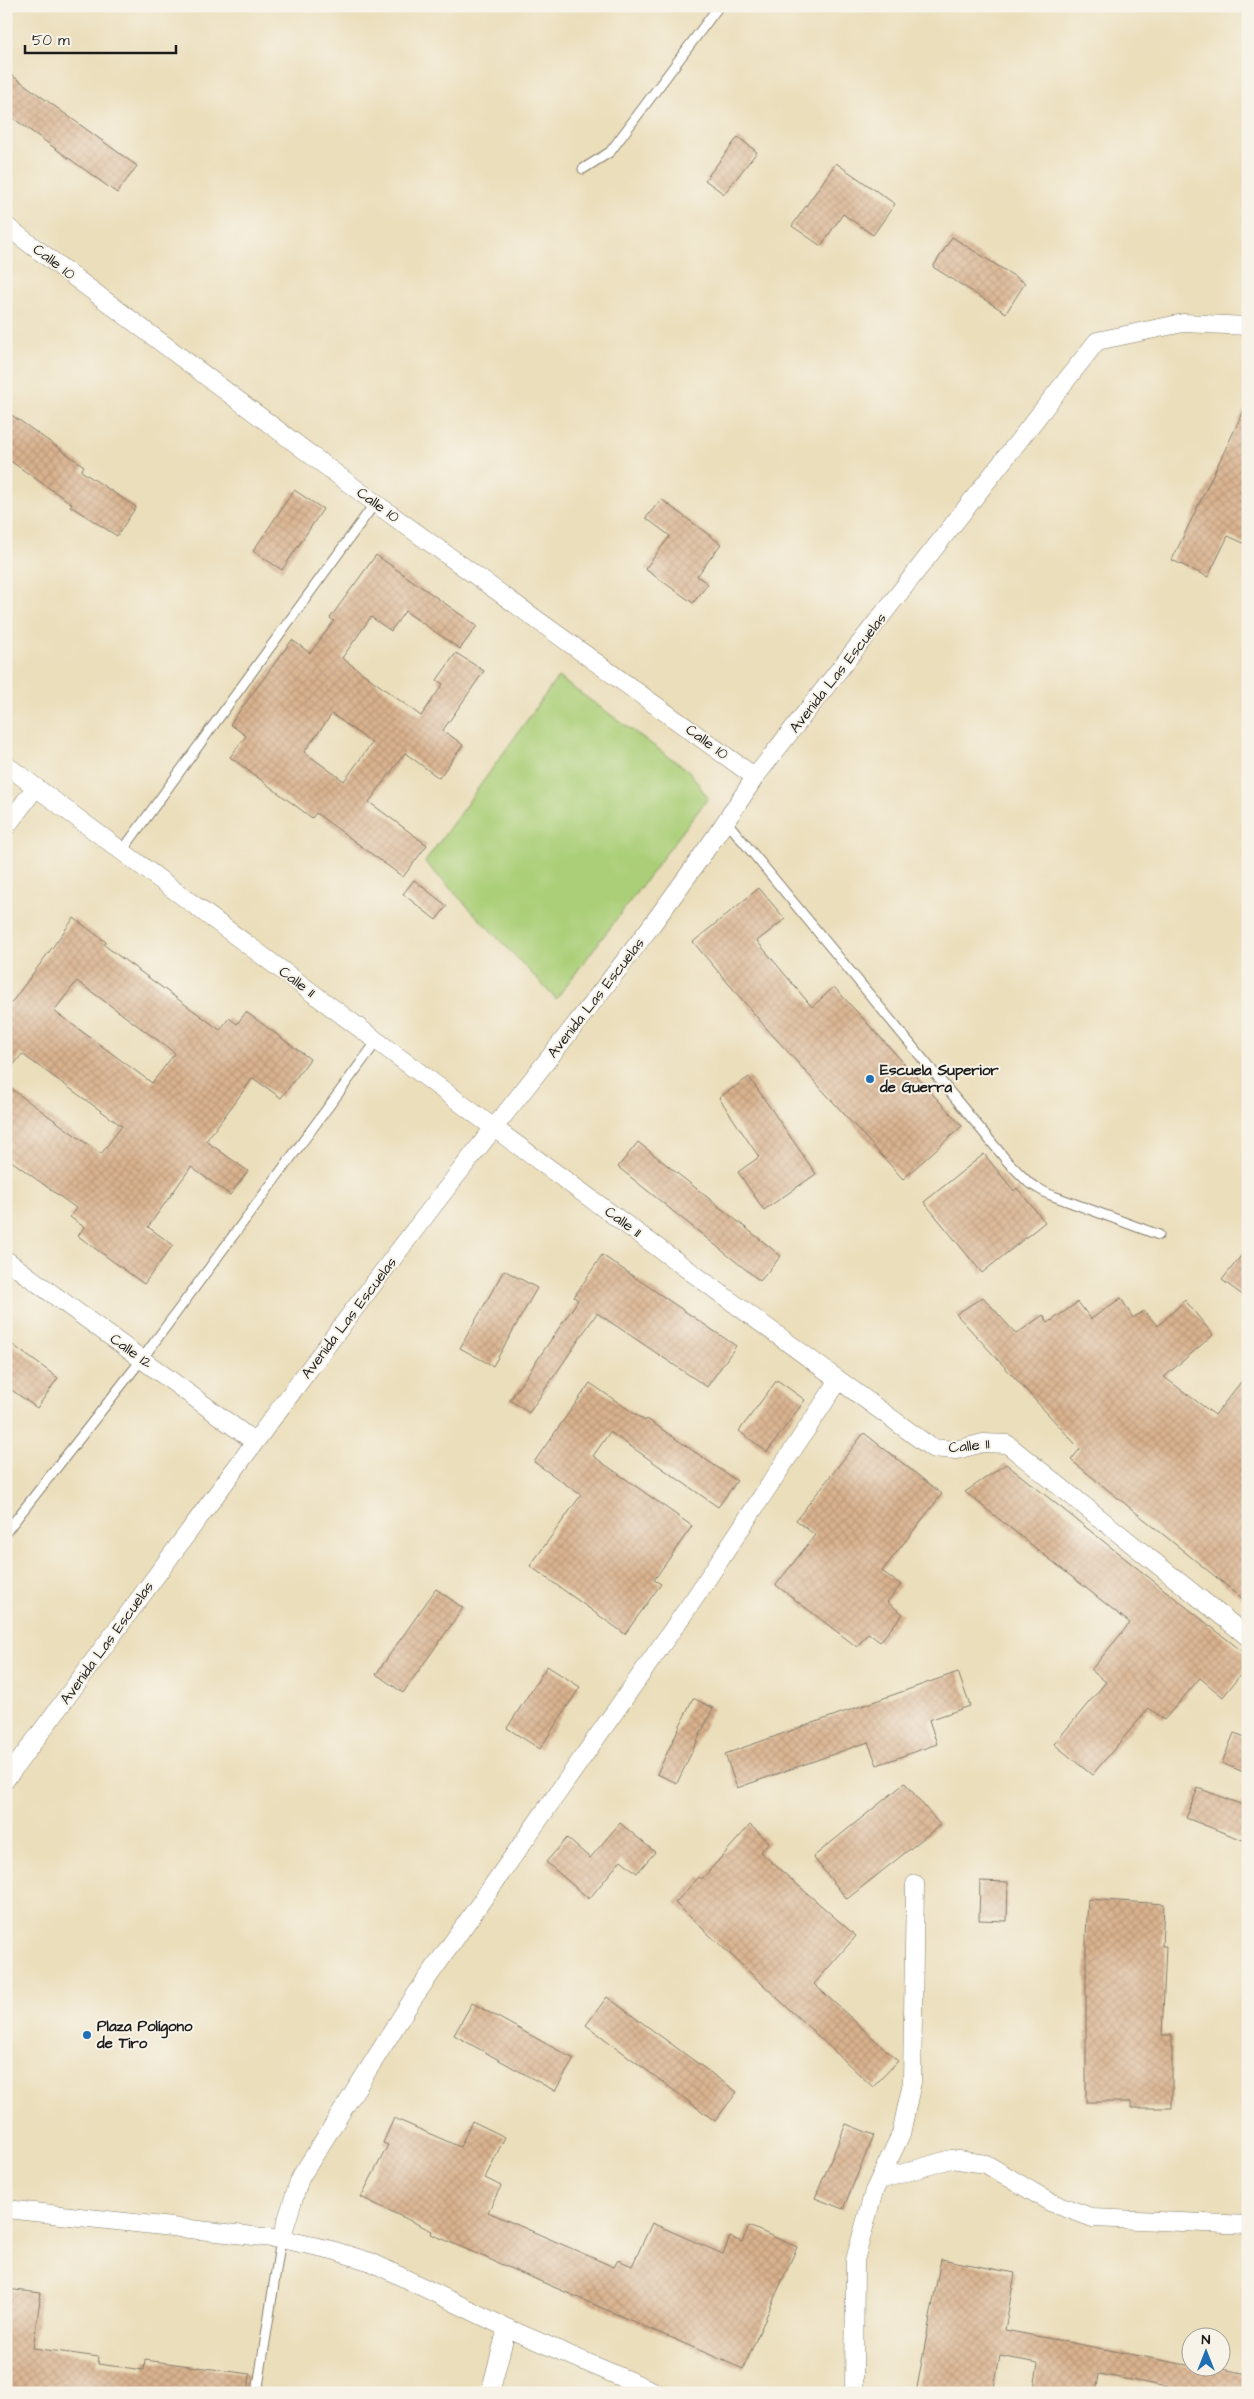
<svg xmlns="http://www.w3.org/2000/svg" width="1254" height="2399" viewBox="0 0 1254 2399" font-family="'Architects Daughter',sans-serif">
<defs>
<pattern id="building-cross-hatch" width="8" height="8" patternUnits="userSpaceOnUse" patternTransform="scale(1.25)"><rect width="8" height="8" fill="#d9b28e"/><path d="M0 0l8 8M0 8l8-8" fill="none" stroke="#ba987a"/></pattern>
</defs>
<rect width="100%" height="100%" fill="#f7f3e8"/>
<filter id="ink" filterUnits="userSpaceOnUse"><feTurbulence type="fractalNoise" baseFrequency=".02" numOctaves="2"/><feDisplacementMap in="SourceGraphic" scale="10" xChannelSelector="R" yChannelSelector="G"/><feConvolveMatrix kernelMatrix="1 2 1 2 8 2 1 2 1" color-interpolation-filters="sRGB"/></filter>
<filter id="wash" filterUnits="userSpaceOnUse"><feTurbulence type="fractalNoise" baseFrequency=".0096" numOctaves="4" result="noise"/><feDisplacementMap in="SourceGraphic" scale="20" xChannelSelector="R" yChannelSelector="G"/><feGaussianBlur stdDeviation="1.12" result="paint"/><feColorMatrix in="noise" values="0 0 0 0 0 0 0 0 0 0 0 0 0 0 0 0 0 1.4 0 .05"/><feComposite in="paint" operator="in"/></filter>
<g filter="url(#wash)">
<rect width="100%" height="100%" fill="#ebdebb"/>
<path fill="#abcf78" stroke="#64764a" d="M558,677l131,94 19,27 -152,201 -131,-137z"/>
<g id="blocks">
<path fill="url(#building-cross-hatch)" fill-rule="evenodd" d="M6,71l131,95 -20,27 -111,-80z
M738,137l19,15 -33,42 -19,-14z
M836,163l59,41 -22,31 -30,-21 -22,32 -29,-20z
M952,237l73,46 -19,30 -73,-46z
M1248,402v143l-20,-9 -20,41 -36,-17z
M6,411l78,55 -3,5 55,36 -19,29 -47,-30 2,-2 -66,-46z
M294,490l29,19 -41,61 -29,-19z
M661,499l60,45 -24,32 11,8 -15,19 -48,-34 25,-33 -24,-18z
M376,555l101,71 -17,23 -55,-38 -14,20 -20,-14 -29,41 79,58 22,-32 -6,-4 19,-27 28,18 -41,59 20,15 -24,33 -34,-25 -36,49 58,43 -24,32 -87,-64 -4,5 -82,-61 16,-21 -16,-12 62,-84 18,13 24,-32 -4,-3zM332,714l40,29 -28,38 -40,-29z
M414,880l33,26 -11,14 -33,-26z
M759,888l26,31 -28,22 55,66 22,-20 128,139 -59,53 -136,-150 -74,-87z
M74,918l32,24 -2,3 116,85 9,-12 8,6 9,-12 64,47 -29,39 -28,-20 -47,63 42,30 -18,24 -39,-28 -43,60 25,18 -29,39 -66,-48 6,-9 -14,-10 6,-9 -70,-51v-72l95,69 21,-28 -100,-72 -16,21v-65zM77,981l98,72 -23,30 -98,-72z
M749,1077l67,97 -52,36 -26,-38 21,-15 -40,-59z
M638,1142l143,114 -21,25 -142,-114z
M984,1154l30,37 3,-3 28,34 -63,51 -58,-71z
M1248,1247v52l-26,-19z
M602,1255l134,91 -29,41 -110,-74 -68,100 -19,-13 68,-100 -4,-3z
M504,1270l33,18 -44,78 -33,-18z
M983,1297l33,37 27,-19 5,8 30,-21 13,17 30,-21 12,20 11,-7 14,15 27,-26 28,35 -49,42 51,38 33,-42v230l-177,-143 9,-11 -124,-135z
M6,1340l52,38 -21,30 -31,-22z
M777,1380l28,20 -38,52 -28,-21z
M590,1383l55,38 2,-2 90,62 -19,26 -108,-75 -17,24 99,70 -38,54 7,4 -36,50 -95,-68 51,-71 -47,-33z
M864,1433l78,61 -60,77 19,14 -14,17 16,12 -23,28 -12,-9 -11,14 -81,-62 39,-50 -19,-15z
M1006,1464l242,192v9l-25,32 -23,-19 -36,42 -15,-12 -57,67 -38,-31 52,-62 -15,-12 39,-47 -165,-131z
M436,1589l27,19 -60,85 -27,-19z
M547,1666l33,21 -40,62 -33,-21z
M958,1672l12,34 -41,14 8,24 -60,21 -9,-23 -131,46 -12,-34z
M693,1698l20,10 -36,75 -20,-9z
M1234,1733l14,5v36l-26,-11z
M905,1783l35,42 -93,74 -34,-42z
M1198,1788l50,19v35l-62,-24z
M620,1823l35,29 -18,21 -16,-13 -32,39 -43,-37 21,-24 23,20z
M750,1825l19,17 -9,10 96,84 -42,48 84,77 -25,26 -198,-184 24,-26 3,2z
M980,1881l28,1 -1,39 -28,-1z
M1088,1899l76,5 -2,42h4l-4,89h10v73h-41v-6h-45v-166z
M607,1997l130,95 -22,29 -129,-96z
M472,2003l102,56 -19,32 -101,-56z
M394,2118l66,29 12,-26 33,16 -20,41 16,8 -13,26 126,55 4,-7 14,6 20,-43 71,31 7,-17 12,5 7,-16 48,21 -54,122 -312,-135 1,-3 -71,-34 27,-52 -5,-2z
M846,2124l28,11 -31,74 -28,-11z
M941,2259l74,14 -10,57 187,36h15l41,8v19h-48l-101,-19 -3,19h-40l-22,-4 4,-26 -38,-7 -7,37h-77z
M6,2289l35,4 -8,55 66,9 -1,7 46,6 1,-10 105,14 -2,19h-242z"/>
</g>
</g>
<g filter="url(#ink)">
<use href="#blocks" fill-opacity="0" stroke="#847d6c" stroke-width="1"/>
<g fill="none" stroke-linecap="round" stroke-linejoin="round">
<g stroke="#847d6c" stroke-width="11">
<path id="lane" d="M583,169l27,-17 109,-146
M727,822l280,339 22,22 19,11 111,41
M122,851l253,-348
M6,1532l136,-173 235,-318
M257,2393l24,-154"/>
</g>
<g stroke="#847d6c" stroke-width="19">
<path id="street" d="M6,226l369,277 380,274
M6,765l488,363 438,320 24,2 27,-7 24,1 241,193
M6,827l30,-40
M6,1260l249,182
M6,1779c148,-199 292,-399 444,-595 104,-134 213,-264 305,-407l342,-436 86,-18 65,3
M880,2180l71,-21 35,5 64,38 43,16 155,7
M6,2209l275,30 51,11 39,12 136,66 151,65
M281,2239l19,-61 112,-178 282,-401 145,-219
M490,2393l17,-65
M854,2393l1,-133 19,-69 27,-57 11,-52 3,-198"/>
</g>
<use href="#lane" stroke="#fff" stroke-width="9"/>
<use href="#street" stroke="#fff" stroke-width="18"/>
</g>
</g>
<g fill="#1f6fb2" stroke="#f7f3e8" stroke-width="2">
<circle cx="870" cy="1079" r="5"/>
<circle cx="87" cy="2035" r="5"/>
</g>
<g text-anchor="middle" dominant-baseline="central" stroke-width="4" stroke-linejoin="round" paint-order="stroke">
<g font-size="15" fill="#1c1c1c" stroke="#f7f3e8">
<text transform="translate(54 262) rotate(37)">Calle 10</text>
<text transform="translate(378 505) rotate(36)">Calle 10</text>
<text transform="translate(838 673) rotate(-52)">Avenida Las Escuelas</text>
<text transform="translate(707 742) rotate(36)">Calle 10</text>
<text transform="translate(297 982) rotate(37)">Calle 11</text>
<text transform="translate(596 998) rotate(-52)">Avenida Las Escuelas</text>
<text transform="translate(623 1222) rotate(36)">Calle 11</text>
<text transform="translate(349 1318) rotate(-53)">Avenida Las Escuelas</text>
<text transform="translate(131 1351) rotate(36)">Calle 12</text>
<text transform="translate(969 1446) rotate(-6)">Calle 11</text>
<text transform="translate(107 1643) rotate(-54)">Avenida Las Escuelas</text>
</g>
<g font-size="15" font-weight="bold" fill="#1c1c1c" stroke="#f7f3e8" text-anchor="start">
<text x="880" y="1070">Escuela Superior<tspan x="880" dy="17">de Guerra</tspan></text>
<text x="97" y="2026">Plaza Polígono<tspan x="97" dy="17">de Tiro</tspan></text>
</g>
</g>
<rect width="1254" height="2399" fill="none" stroke="#f7f3e8" stroke-width="25"/>
<g transform="translate(1206 2352)"><circle r="24" fill="#f7f3e8" stroke="#9f9d96"/>
<path d="M0-4L9 19L0 12L-9 19Z" fill="#1f6fb2"/>
<text y="-8" font-size="14" font-weight="bold" text-anchor="middle" fill="#1c1c1c">N</text>
</g>
<path d="M25 45v8h151v-8" fill="none" stroke="#1c1c1c" stroke-width="2.5"/>
<text x="32" y="45" font-size="15" fill="#1c1c1c" stroke="#f7f3e8" stroke-width="4" paint-order="stroke">50 m</text>
</svg>
